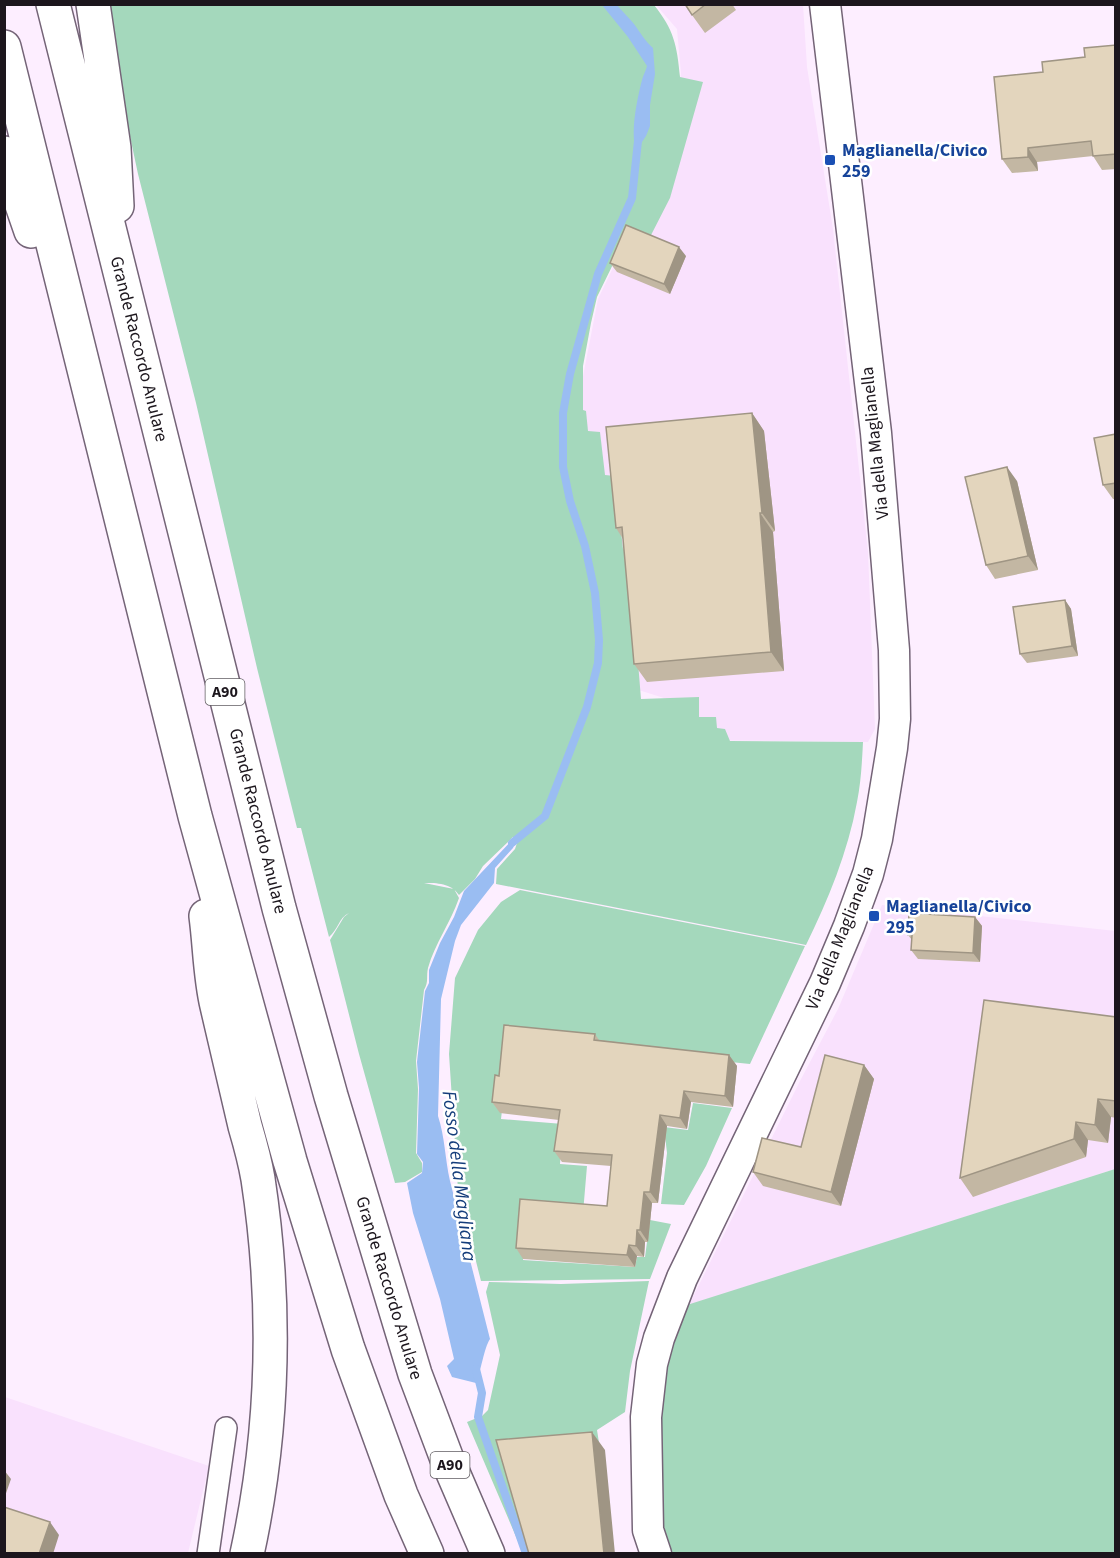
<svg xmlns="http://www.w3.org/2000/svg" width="1120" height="1558" viewBox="0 0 1120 1558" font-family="'Source Sans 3',sans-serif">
<rect width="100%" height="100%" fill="#fdeeff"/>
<path fill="#f9e1fd" d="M656,5h147l4,62 26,162 35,323 7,177 -7,13 -170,-2 -31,-41 -41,-13 -30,-232 -18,-52 20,-103 43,-90 34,-89 6,-46 -4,-45z
M882,905l233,26v238l-426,136 111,-224 38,-72z
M5,1397l204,69 -21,87 -183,1z"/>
<path fill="#a4d8bc" d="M108,5h546c20,25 23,40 26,72l23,5 -33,116 -21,41 -29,11 -23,47 -6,26 -8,43v44l3,1 2,20 12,1 5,43 10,1 8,73 6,3 12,147 58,-2v20h17l1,11 8,1 5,12 133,1c-1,20 -2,40 -6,60 -9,50 -29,98 -51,143l-310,-61 1,-15 18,-20 4,-12h-6l-30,29 -8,13 -16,16c-8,-12 -22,-12 -35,-12l30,6 5,9c-8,24 -24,45 -31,70 -2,8 1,14 -4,22l-8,71 2,28 -2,64 6,10v9l-17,10 -10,1 -36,-129 -29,-114 14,-23 5,-4c-10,4 -11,17 -20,24l-28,-109h-4l-40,-160 -61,-265 -58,-229 -20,-94z
M520,890l285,56 -55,118 -137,-14 -102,-16 -10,85 62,5 -3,40 27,2 -4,47 -55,-4 -5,51 112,7 2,-10h8l5,-37 21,4 -21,55 -169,2 -23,-91 -9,-136 6,-76 23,-48 23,-28z
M693,1103l39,5 -26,58 -22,39 -23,-1 6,-51 -3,-26 24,3z
M1115,1169v384l-454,1 -14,-53 21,-190z
M649,1281l-19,90 -5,41 -28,18 3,19 -65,104h-12l-56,-131 15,-6 6,-6 12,-55 -14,-63 3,-10 72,2z"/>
<path fill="#9abdf2" d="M602,5h15c5,6 12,13 17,19 6,8 11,17 19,24l2,26 -5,31v21l-4,10 -10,15c-6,-18 1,-52 6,-71 1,-5 4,-9 5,-14l-19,-29z
M518,837l-5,11 -18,20 -1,15 -33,42 -6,16 -14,58 -3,117c7,21 7,43 12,65l40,158c-6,9 -9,32 -14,44l-24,-6 -5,-11 7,-7 -14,-60 -27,-86 -6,-30 15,-10 1,-11 -6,-8 2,-66 -2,-26 8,-71 4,-8v-13l11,-27 14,-26 10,-26 50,-53z"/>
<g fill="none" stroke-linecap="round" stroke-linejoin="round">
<path stroke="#9abdf2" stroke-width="8" d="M512,843l33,-27 42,-109 11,-44 1,-23 -4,-47 -10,-47 -15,-45 -7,-34v-54l7,-39 28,-100 34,-76 6,-57
M476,1369l6,24 -4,24 48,137"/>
<g stroke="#746477" stroke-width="24">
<path id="minor" d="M208,1554l18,-126"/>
</g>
<g stroke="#746477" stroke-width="33">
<path id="secondary" d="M656,1554l-8,-24 -2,-113 6,-53 7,-26 23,-60 143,-295 24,-57 19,-52 9,-35 15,-91 3,-29 -1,-69 -18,-217 -51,-429"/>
</g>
<g stroke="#746477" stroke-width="36">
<path id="motorway" d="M53,4l226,904 52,188 84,278 32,85 41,95
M93,4l21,144 3,58
M4,47l191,769 95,345 58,188 53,146 26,59
M4,153l27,78
M206,916c4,30 4,61 11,90 9,40 19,80 28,120 5,17 10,35 13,53 19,125 16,251 -11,375"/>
</g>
<use href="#minor" stroke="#fff" stroke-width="21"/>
<use href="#secondary" stroke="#fff" stroke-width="30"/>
<use href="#motorway" stroke="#fff" stroke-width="33"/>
</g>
<path fill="#c3b7a3" d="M684,4h48l4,6 -31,23z
M1116,45v124l-14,1 -9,-14 -56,6 1,9 -26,2 -10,-14 83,-102z
M686,256l-16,38 -53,-22 -7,-9z
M752,413l12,18 11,100 -2,1 11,139 -137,11 -13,-18 -11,-125 -7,-11z
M1116,434v65h-3l-10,-14z
M1017,481l21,89 -43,9 -9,-14z
M1065,600l6,9 7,47 -51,7 -7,-9z
M975,917l7,9 -2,36 -62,-3 -7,-9 1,-10 -4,-5z
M1116,1017v101l-5,-1 -3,26 -20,-3 -2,17 -113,40 -13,-19z
M595,1034l4,6 130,15 8,11 -4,41 -42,-5 -4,27 -20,-3 -9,77h-6l-4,39h-3l-1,15 -7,-1 -2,11 -112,-8 -7,-11 91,-42 4,-40 -49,-4 -8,-11 5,-31 -59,-7 -8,-11 7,-26z
M864,1065l10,14 -33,127 -78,-20 -10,-14 48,-25z"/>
<path fill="#9f9584" d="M1028,148l9,14 1,9 -10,-14z
M679,247l7,9 -16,38 -6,-10z
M752,413l12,18 11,100 -13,-18z
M1007,467l10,14 21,89 -10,-14z
M760,513l13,19 11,139 -13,-19z
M1065,600l6,9 7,47 -6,-10z
M975,917l7,9 -2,36 -7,-9z
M729,1055l8,11 -4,41 -8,-11z
M864,1065l10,14 -33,127 -10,-14z
M684,1091l7,11 -4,27 -7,-11z
M1098,1099l13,18 -3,26 -13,-18z
M660,1115l7,11 -9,77 -8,-11z
M1076,1122l12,18 -2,17 -12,-18z
M644,1192l8,11 -4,39 -8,-12z
M637,1230l8,12 -1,15 -8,-11z
M629,1245l8,11 -2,11 -8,-12z
M592,1432l13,18 10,104h-11z
M4,1470l7,9 -7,20z
M50,1522l9,13 -6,19h-14z"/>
<path fill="#e3d5bd" stroke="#9f9584" stroke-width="1.5" d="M685,4h21l-14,11z
M1116,45v109l-23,2 -2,-15 -63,7v9l-26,2 -8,-82 49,-5 -1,-10 43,-5 -1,-9z
M626,225l53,22 -15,37 -54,-21z
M752,413l10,100h-2l11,139 -137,12 -12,-137 -6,1 -10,-101z
M1116,434v49l-13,2 -9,-47z
M1007,467l21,89 -42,9 -21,-88z
M1065,600l7,46 -52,8 -7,-47z
M909,913l66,4 -2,36 -62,-3 1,-15h-4z
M984,1000l132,17v84l-18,-2 -3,26 -19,-3 -2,17 -114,39z
M504,1025l91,9 -1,6 135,15 -4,41 -41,-5 -4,27 -20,-3 -10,77h-6l-4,38h-3l-1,16 -7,-1 -2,10 -111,-7 4,-49 87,7 5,-51 -58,-4 6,-41 -68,-8 3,-27 4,1z
M825,1055l39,10 -33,127 -78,-20 9,-34 39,9z
M592,1432l12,122h-75l-33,-114z
M4,1507l46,15 -11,32h-31l-4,-2z"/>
<g fill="#1a4fb4" stroke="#fff" stroke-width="2">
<rect x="824" y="154" width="12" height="12" rx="3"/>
<rect x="868" y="910" width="12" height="12" rx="3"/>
</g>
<g text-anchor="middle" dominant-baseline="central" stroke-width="5" stroke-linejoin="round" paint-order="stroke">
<g fill="#fff" stroke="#605c61" stroke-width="1.5">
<rect x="205.5" y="679" width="39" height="26" rx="4.5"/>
<rect x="430.5" y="1452" width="39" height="26" rx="4.5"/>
</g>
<g font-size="16" font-weight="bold" fill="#1c161d">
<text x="225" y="692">A90</text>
<text x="450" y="1465">A90</text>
</g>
<g font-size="18" font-weight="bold" fill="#164399" stroke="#fff" text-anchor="start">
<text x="842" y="150">Maglianella/Civico<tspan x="842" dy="21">259</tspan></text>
<text x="886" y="906">Maglianella/Civico<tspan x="886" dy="21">295</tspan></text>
</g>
<g font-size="18" fill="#1c161d" stroke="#fff">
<text transform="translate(139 349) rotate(76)">Grande Raccordo Anulare</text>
<text transform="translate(875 443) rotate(-96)">Via della Maglianella</text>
<text transform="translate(258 821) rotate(76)">Grande Raccordo Anulare</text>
<text transform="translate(840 938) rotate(-68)">Via della Maglianella</text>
<text transform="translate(389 1288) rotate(73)">Grande Raccordo Anulare</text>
</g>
<g font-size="20" font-style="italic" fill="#143d7b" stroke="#fff">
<text transform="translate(459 1176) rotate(83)">Fosso della Magliana</text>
</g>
</g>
<rect width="1120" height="1558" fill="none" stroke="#1c161d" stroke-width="12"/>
</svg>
